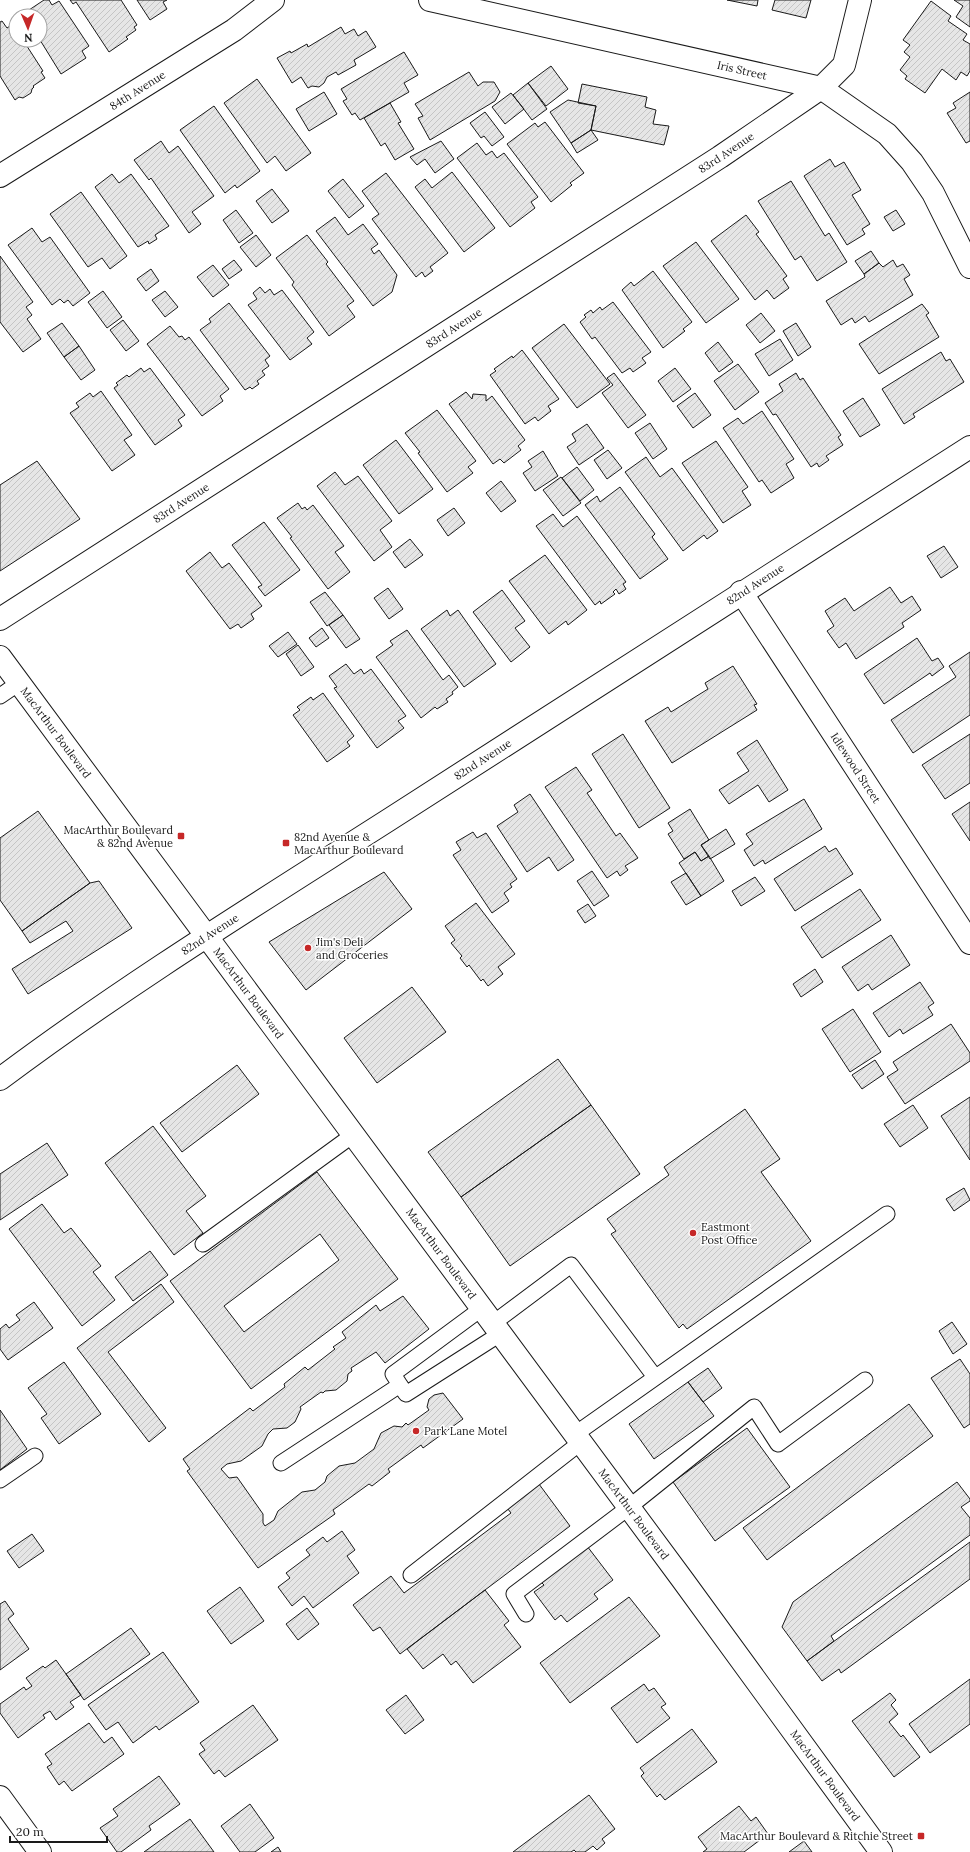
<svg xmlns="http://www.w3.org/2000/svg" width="970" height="1852" viewBox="0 0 970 1852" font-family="Lora,serif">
<defs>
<pattern id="building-hatch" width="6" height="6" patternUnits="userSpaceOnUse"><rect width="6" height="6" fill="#e6e6e6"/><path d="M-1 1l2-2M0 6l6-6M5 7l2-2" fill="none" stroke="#c5c5c5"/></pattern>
</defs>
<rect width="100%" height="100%" fill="#fff"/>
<path fill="url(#building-hatch)" stroke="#1a1a1a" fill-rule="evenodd" d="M44,0h5l3,5 7,-4 30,45 -7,5 4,7 -25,16 -21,-34v-24h-16l-1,-2z
M70,0h51l16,25 -3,2 2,3 -10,7 2,2 -19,13 -33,-50 -3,2z
M137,0h30l-4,2 4,7 -17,11z
M727,0h31l-1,6z
M775,0h36l-5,18 -34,-8z
M954,0h16v27l-14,-10 7,-11z
M931,1l20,15 -3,5 19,13 -4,6 7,4v27l-3,5 -6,-4 -5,8 -14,-11 -17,24 -20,-14 2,-3 -7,-6 10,-13 -6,-5 6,-7 -7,-5z
M2,21l5,7 6,-4 3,6v10h7l20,31 -2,1 4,6 -12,8 1,1 -2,2 -1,4 -8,5 -4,-1 -4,3 -15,-24v-54z
M341,27l4,7 9,-5 4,7 8,-5 10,16 -22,13 2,5 -18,10 -2,-3 -9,5 -3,6 -5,4 -7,-1 -4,2 -7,-11 -9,6 -15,-25 13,-7 1,2 16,-9 1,3z
M404,52l14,23 -14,8 5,9 -49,28 -5,-7 -3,2 -9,-14 4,-2 -6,-10z
M551,66l17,23 -22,17 -18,-23z
M469,72l9,14 5,-4h11l6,10 -5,9 -65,39 -12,-22 5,-2 -8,-12z
M257,79l54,74 -25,18 -11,-15 -8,7 -43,-60z
M528,83l19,26 -15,11 -19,-25z
M582,84l65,13 -2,10 11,3 -3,14 16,2 -5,19 -73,-15 5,-24 -18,-3z
M324,92l13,22 -28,17 -13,-22z
M970,92v49l-4,2 -19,-30 9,-5 -3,-5z
M511,93l13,16 -19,15 -13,-17z
M568,100l28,6 -5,24 -20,13 -21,-31z
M390,103l11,19 -3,1 16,26 -19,11 -10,-17 -4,3 -17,-28z
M214,106l46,65 -23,17 -2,-3 -10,8 -45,-63z
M485,112l19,25 -12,9 -8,-10 -3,2 -11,-15z
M545,122l39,51 -14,10 2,2 -21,17 -44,-58 28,-21 3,4z
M591,130l7,10 -21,13 -6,-10z
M161,141l8,12 9,-7 36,50 -22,16 9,12 -12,9 -38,-55 -2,2 -15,-20z
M441,141l13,18 -19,14 -10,-14 -8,6 -7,-8z
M477,143l9,12 6,-4 5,7 7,-5 34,44 -7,5 4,6 -25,19 -53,-69z
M830,159l5,8 9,-5 17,28 -9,5 18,29 -8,5 3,5 -18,11 -43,-69z
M452,172l43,56 -31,24 -49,-65 10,-8 7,9z
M386,173l62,80 -18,14 3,4 -8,6 -3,-5 -6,5 -44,-58 7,-5 -17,-23z
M112,174l7,9 12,-9 38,52 -14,9 2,4 -8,5 -1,-3 -10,6 -43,-60z
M343,179l21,27 -15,12 -21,-27z
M791,181l34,55 4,-3 18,29 -30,19 -16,-25 -6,4 -37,-59z
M272,189l17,22 -17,12 -16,-22z
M81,192l46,64 -17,13 -8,-11 -14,9 -38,-53z
M236,210l17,23 -14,10 -16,-23z
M896,210l9,14 -12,7 -9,-14z
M746,215l13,17 -3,2 31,42 -4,3 6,9 -15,11 -7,-9 -12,10 -44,-59z
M335,217l13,18 15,-11 15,20 -7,5 3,5 5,-4 18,25 -5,17 -19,14 -57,-75z
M32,228l10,14 8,-5 40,56 -17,13 -5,-6 -4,3 -4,-4 -8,6 -44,-60z
M256,235l15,20 -15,12 -16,-20z
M307,235l21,27 -2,2 28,37 -7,5 8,11 -26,19 -37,-51 2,-3 -18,-24z
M696,242l43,57 -33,24 -43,-57z
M871,251l8,12 -15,11 -9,-13z
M0,256l33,46 -7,5 6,8 -5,4 14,20 -18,13 -23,-30z
M234,260l8,10 -13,9 -7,-10z
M893,260l4,7 6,-3 7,11 -6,4 9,16 -44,27 -4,-6 -10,7 -3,-5 -11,7 -15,-24 39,-24 -1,-3 15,-11 4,4z
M213,265l16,20 -16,12 -16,-20z
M151,269l8,12 -13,10 -9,-12z
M653,271l39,51 -9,7 2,2 -22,17 -41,-58 9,-8 3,4z
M260,287l5,6 5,-4 4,6 8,-5 32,42 -7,6 5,6 -22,16 -42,-55 9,-6 -4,-6z
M103,291l19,26 -15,11 -19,-26z
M165,291l13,16 -13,10 -13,-17z
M613,302l38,50 -9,6 4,5 -13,9 -3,-4 -8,5 -27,-36 -3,2 -12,-17 6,-5 -2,-2 7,-5 2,3 7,-6 2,3z
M229,303l41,53 -5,4 4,6 -7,5 3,4 -8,6 2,3 -7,5 -2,-2 -5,3 -45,-60 11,-8 -2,-3z
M922,304l7,9 -3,2 13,22 -60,37 -20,-30z
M761,313l14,18 -15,12 -14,-18z
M123,320l16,21 -13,10 -16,-21z
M62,323l17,23 -15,11 -17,-24z
M796,323l15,24 -13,9 -15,-25z
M564,324l46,60 -33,24 -45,-60z
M170,326l9,11 3,-1 3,4 4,-3 40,52 -9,7 3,5 -21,15 -55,-72z
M780,339l13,21 -24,16 -14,-22z
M718,342l15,20 -14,10 -14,-19z
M79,346l16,24 -14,10 -17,-23z
M522,350l37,49 -11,7 3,5 -13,10 -3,-4 -10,7 -35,-49 6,-4 -2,-2 18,-13 1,2z
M941,352l5,9 4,-2 14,23 -51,32 2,3 -11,7 -22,-35z
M738,364l21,28 -24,18 -21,-29z
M141,368l3,4 6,-4 35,47 -7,5 4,6 -27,19 -41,-57 4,-3 -2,-2 11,-8 2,2z
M675,368l16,21 -18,13 -15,-21z
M614,373l32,42 -18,13 -26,-35 11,-8 -6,-7z
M796,373l4,7 3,-2 38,57 -3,2 5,8 -17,11 3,4 -10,7 -2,-4 -6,4 -35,-53 -3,1 -8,-12 18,-12 -4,-7z
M101,391l31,44 -8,5 11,15 -23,16 -42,-58 9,-6 -3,-4 14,-10 3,4z
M466,392l6,7 1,-5 13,1v6l6,-5 33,44 -7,6 3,4 -17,13 -4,-4 -7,5 -44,-60z
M695,393l16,22 -18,13 -16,-22z
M863,398l17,27 -20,12 -17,-26z
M437,410l39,51 -8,6 5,6 -26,19 -29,-39 2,-1 -15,-19z
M762,411l32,48 -8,5 8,14 -23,15 -9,-13 -3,2 -36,-54 15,-10 5,6z
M650,423l17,26 -14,10 -18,-26z
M587,424l17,24 -25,17 -12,-18 9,-6 -4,-7z
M396,440l37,49 -34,25 -36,-49z
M716,441l32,46 -6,4 9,14 -28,18 -41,-60z
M608,450l14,18 -15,11 -13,-19z
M543,451l15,25 -23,15 -12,-18 9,-6 -4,-6z
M646,457l14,20 12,-9 46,63 -11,8 -3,-4 -21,16 -58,-79z
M37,461l43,58 -80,52v-86z
M577,467l17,23 -14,11 -18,-23z
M335,472l10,13 13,-9 34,45 -12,9 12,17 -18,14 -57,-75z
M561,477l20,26 -18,13 -20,-26z
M501,481l15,20 -15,11 -15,-19z
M620,487l35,47 -3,3 16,22 -28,20 -55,-74 12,-9 3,6z
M298,503l4,6 3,-2 2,3 6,-5 31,41 -9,6 15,20 -22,17 -38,-51 2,-1 -15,-19z
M454,508l11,15 -17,13 -11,-16z
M553,514l10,13 14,-11 49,66 -3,2 3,5 -7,5 -3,-5 -3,3 2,2 -14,10 -1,-3 -5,4 -59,-79z
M264,522l36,48 -35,26 -7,-9 4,-2 -30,-40z
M410,539l13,16 -18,13 -12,-16z
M944,546l14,21 -17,11 -14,-22z
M210,552l12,16 7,-5 33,43 -11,8 3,5 -13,9 -3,-4 -8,5 -44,-58z
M545,555l42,55 -19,15 -2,-4 -17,13 -40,-53z
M890,587l11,16 11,-7 9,14 -19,13 2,4 -48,32 -10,-16 -7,5 -12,-17 7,-5 -9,-15 20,-13 9,13z
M388,588l15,21 -14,10 -15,-21z
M502,590l23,31 -10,7 15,19 -19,15 -38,-50z
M325,592l18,23 -16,11 -17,-24z
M447,610l3,6 8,-6 38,54 -32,23 -43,-58z
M343,615l17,24 -14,9 -17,-23z
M322,628l7,10 -13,9 -7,-9z
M407,630l36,50 6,-5 9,12 -6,5 1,2 -7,5 2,3 -11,7 -2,-2 -14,11 -45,-61 17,-12 -3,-4z
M288,632l9,12 -19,13 -9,-11z
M917,638l15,23 6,-3 6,9 -12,9 -2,-3 -46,31 -20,-30z
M298,645l16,22 -13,9 -15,-22z
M970,652v63l-57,38 -22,-33 65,-43 -7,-11z
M346,664l8,10 7,-5 3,5 7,-5 35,47 -8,5 6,7 -27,20 -43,-60 3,-1 -8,-11z
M733,666l24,38 -3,1 3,5 -85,53 -27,-42 23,-14 3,5 37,-23 -3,-6z
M323,693l31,43 -7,6 3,4 -23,16 -34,-47 7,-5 -3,-3 14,-10 2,3z
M623,734l47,74 -31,20 -47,-74z
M970,734v49l-25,16 -23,-34z
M757,740l31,50 -19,12 -11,-17 -29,19 -10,-14 30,-19 -12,-18z
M576,767l16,23 -5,3 29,43 4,-3 18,25 -13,8 3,4 -8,6 -3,-5 -10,7 -62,-91z
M530,794l44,66 -16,11 -9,-14 -22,15 -30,-46 21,-14 -4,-7z
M804,799l18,30 -57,35 -2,-4 -9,6 -10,-16 9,-6 -7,-10z
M970,802v39l-18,-27z
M690,809l19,31 -8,5 8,11 -8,5 -6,-9 -11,7 -16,-25 5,-3 -5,-8z
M38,811l52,72 -68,48 -22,-31v-62z
M726,829l9,15 -25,15 -9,-14z
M473,832l4,6 9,-5 31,46 -7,5 2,3 -8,6 5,8 -17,12 -39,-58 8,-5 -5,-8z
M825,846l4,6 7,-4 17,26 -58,37 -21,-32z
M695,852l6,9 8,-5 15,25 -23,15 -22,-33z
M592,871l17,25 -15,10 -17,-25z
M384,872l28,37 -106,81 -37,-48z
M686,873l15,23 -15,9 -15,-23z
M755,877l10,14 -24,15 -9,-15z
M99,881l33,47 -104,66 -16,-25 61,-38 -7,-10 -36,22 -8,-12 68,-48z
M860,889l21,31 -59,38 -21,-31z
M476,903l39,51 -17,13 5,7 -15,12 -5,-7 -2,2 -12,-16 -2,2 -7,-9 2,-2 -11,-13 4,-3 -10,-14z
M588,904l8,12 -11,7 -8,-12z
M891,935l19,30 -38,25 -4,-6 -10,7 -16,-24z
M815,969l8,13 -22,15 -8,-13z
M920,982l14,21 -6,4 5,8 -30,19 -3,-5 -11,8 -16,-24z
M412,987l34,45 -69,51 -33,-45z
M853,1009l28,43 -31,20 -28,-43z
M951,1024l19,29v8l-65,43 -18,-27 11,-7 -5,-8z
M558,1059l33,46 -130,92 -33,-45z
M875,1060l9,14 -22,15 -10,-14z
M237,1065l22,29 -77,58 -22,-29z
M970,1097v63l-29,-44z
M591,1105l49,69 -130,92 -49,-69z
M913,1105l15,23 -28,19 -16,-23z
M745,1109l35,50 -19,13 50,69 -124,88 -4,-5 -4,4 -68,-94 5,-3 -9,-12 62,-44 -5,-8z
M153,1126l53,70 -20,15 17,22 -29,22 -69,-92z
M47,1143l21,32 -68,45v-46z
M317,1172l81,107 -147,110 -81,-108zM320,1234l19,26 -95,72 -20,-26z
M964,1188l6,12 -16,11 -8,-12z
M42,1204l22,29 7,-5 30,38 -8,6 22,28 -33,26 -73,-97z
M150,1251l18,24 -35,26 -18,-24z
M161,1284l13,18 -66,50 58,76 -17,14 -72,-94z
M403,1296l26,33 -44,34 -9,-11 -25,16 1,3 -4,3 -1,7 -11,9 -11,1 -2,2 -2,-1 -21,15 1,2 -6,13 -8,6 -14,1 -5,5 -6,12 -21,15 -14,3 -6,5 8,9 8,-1 26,37v9l2,3 9,-6 4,-9 24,-19 13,-2 10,-8 2,-6 12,-10 16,-3 19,-14 7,-16 13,-7 8,1 4,-4 2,2 21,-15 -2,-3 2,-8 5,-4 9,-2 20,26 -40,29 -2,-3 -33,24 2,3 -18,14 -3,-2 -36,26 2,4 -77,54 -71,-97 3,-2 -7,-10 67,-51 3,3 32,-24 -1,-3 21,-17 3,3 27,-21 -2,-2 13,-9 -4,-6 34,-27 4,6z
M34,1302l19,26 -45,32 -8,-11v-20l6,-5 3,4 11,-8 -4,-5z
M952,1322l15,22 -14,10 -14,-23z
M960,1359l10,15v50l-6,4 -33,-50z
M64,1362l37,52 -42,30 -18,-26 6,-4 -19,-26z
M708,1368l14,20 -19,14 -15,-20z
M688,1382l26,34 -60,43 -25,-35z
M909,1404l24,32 -166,124 -24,-32z
M0,1410l27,39 -27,21z
M747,1428l43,59 -75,54 -42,-59z
M536,1480l34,46 -170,128 -20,-27 -7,4 -20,-26 38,-29 13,17 107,-80 -7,-9z
M957,1482l13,17v2l-9,6 9,11v17l-139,101 3,5 -27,20 -25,-34 11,-25z
M342,1531l13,19 -8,6 12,17 -46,35 -9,-12 -12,10 -14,-19 12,-9 -4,-5 24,-18 -4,-5 17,-13 4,5z
M32,1534l12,17 -25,17 -12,-17z
M970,1542v37l-129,94 -2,-4 -17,12 -15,-20z
M587,1546l26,34 -19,14 4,5 -31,23 -6,-7 -6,5 -21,-28 10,-7 -4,-4z
M240,1587l24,34 -33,23 -24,-33z
M485,1590l24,31 -5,4 17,22 -48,36 -17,-22 -5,4 -8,-11 -20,15 -16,-20z
M629,1597l31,39 -90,67 -30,-40z
M5,1601l9,13 -6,5 21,30 -29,21v-66z
M307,1608l12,16 -21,16 -12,-16z
M131,1628l19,26 -66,46 -18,-26z
M163,1652l36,50 -40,28 -3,-4 -23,17 -15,-21 -12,8 -18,-25z
M56,1660l25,35 -11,7 4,5 -18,13 -6,-9 -7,4 2,3 -27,20 -18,-25v-9l24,-17 2,3 6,-4 -6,-8 17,-12 2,2z
M970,1679v45l-40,29 -21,-29z
M644,1684l5,7 5,-3 12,16 -5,3 9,11 -33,25 -26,-35z
M890,1693l6,7 -5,5 7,9 -9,8 12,15 2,-2 17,22 -26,20 -42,-56z
M406,1695l18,25 -19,14 -19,-24z
M253,1705l25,35 -53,37 -6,-7 -5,4 -15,-20 6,-4 -5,-7z
M89,1723l15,20 8,-6 12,17 -52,37 -8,-10 -5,4 -12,-18 5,-3 -7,-10z
M692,1729l25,33 -52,38 -5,-6 -3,3 -16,-21 3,-3 -4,-5z
M159,1776l21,28 -31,22 2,4 -30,22h-4l-17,-24 18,-12 -5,-7z
M589,1795l26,34 -13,10 3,4 -8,7 -4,-4 -8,6h-9l-2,-2 -3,2h-58z
M250,1804l24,34 -19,14h-15l-19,-26z
M739,1806l12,15 5,-4 12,17 -24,18h-41l4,-3 -9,-12z
M190,1819l24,33h-70z
M804,1841l8,11h-23z
M278,1847l3,5h-10z"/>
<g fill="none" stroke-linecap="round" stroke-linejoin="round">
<g stroke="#1a1a1a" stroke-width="17">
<path id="service" d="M0,696l19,-13
M203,1244l150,-109
M492,1324l79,-59 84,112
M400,1385l6,9 94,-60
M574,1435l313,-221
M281,1463l119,-78 -7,-11 88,-65
M0,1480l35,-24
M411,1575l169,-132
M526,1614l-12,-20 114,-86 126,-101 24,37 87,-64"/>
</g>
<g stroke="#1a1a1a" stroke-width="24">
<g id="minor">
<path id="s1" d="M430,0l391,88 66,46 25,28 21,31 37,74"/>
<path id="s2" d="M0,176l234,-146 39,-30"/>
<path id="s3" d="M741,592l229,351"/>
<path id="s4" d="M0,619l720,-462 101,-69 23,-23 16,-65"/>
<path d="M0,1797l40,55"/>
</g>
</g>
<g stroke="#1a1a1a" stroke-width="24">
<g id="tertiary">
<path id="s5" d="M0,1079c124,-93 257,-175 387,-258 194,-125 388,-250 583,-374"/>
</g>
</g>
<g stroke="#1a1a1a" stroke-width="24">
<g id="secondary">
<path id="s6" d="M0,657l682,922 199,273"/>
</g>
</g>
<use href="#service" stroke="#fff" stroke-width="15"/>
<use href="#minor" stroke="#fff" stroke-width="22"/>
<use href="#tertiary" stroke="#fff" stroke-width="22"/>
<use href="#secondary" stroke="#fff" stroke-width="22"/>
</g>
<g fill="#c62828" stroke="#fff" stroke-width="1.5">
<rect x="177" y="832" width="8" height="8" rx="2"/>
<rect x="282" y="839" width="8" height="8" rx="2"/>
<circle cx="308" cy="948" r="4"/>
<circle cx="693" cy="1233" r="4"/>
<circle cx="416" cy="1431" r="4"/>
<rect x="917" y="1832" width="8" height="8" rx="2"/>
</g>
<g text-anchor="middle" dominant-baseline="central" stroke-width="3" stroke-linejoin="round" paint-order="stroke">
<g font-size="11" fill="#1a1a1a" stroke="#fff">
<text stroke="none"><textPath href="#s1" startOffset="320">Iris Street</textPath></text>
<text stroke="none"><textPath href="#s2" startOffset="162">84th Avenue</textPath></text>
<text stroke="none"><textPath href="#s4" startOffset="863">83rd Avenue</textPath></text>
<text stroke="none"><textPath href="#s4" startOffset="539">83rd Avenue</textPath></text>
<text stroke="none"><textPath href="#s4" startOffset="215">83rd Avenue</textPath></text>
<text stroke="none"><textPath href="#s5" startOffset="903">82nd Avenue</textPath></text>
<text stroke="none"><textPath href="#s6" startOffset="94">MacArthur Boulevard</textPath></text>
<text stroke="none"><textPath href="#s5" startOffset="579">82nd Avenue</textPath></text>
<text stroke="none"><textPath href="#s3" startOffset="210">Idlewood Street</textPath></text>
<text stroke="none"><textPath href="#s5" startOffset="255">82nd Avenue</textPath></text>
<text stroke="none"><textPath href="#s6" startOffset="418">MacArthur Boulevard</textPath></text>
<text stroke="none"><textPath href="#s6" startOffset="742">MacArthur Boulevard</textPath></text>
<text stroke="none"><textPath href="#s6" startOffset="1066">MacArthur Boulevard</textPath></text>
<text stroke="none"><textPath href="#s6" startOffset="1390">MacArthur Boulevard</textPath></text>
</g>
<g font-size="11" fill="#1a1a1a" stroke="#fff" text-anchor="start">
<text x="173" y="830" text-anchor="end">MacArthur Boulevard<tspan x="173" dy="13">&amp; 82nd Avenue</tspan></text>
<text x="294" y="837">82nd Avenue &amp;<tspan x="294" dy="13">MacArthur Boulevard</tspan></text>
<text x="316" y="942">Jim's Deli<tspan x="316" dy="13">and Groceries</tspan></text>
<text x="701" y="1227">Eastmont<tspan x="701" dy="13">Post Office</tspan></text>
<text x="424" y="1431">Park Lane Motel</text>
<text x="913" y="1836" text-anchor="end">MacArthur Boulevard &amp; Ritchie Street</text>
</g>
</g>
<g transform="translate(28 28) rotate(178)"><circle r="19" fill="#ffffff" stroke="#a3a3a3"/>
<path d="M0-3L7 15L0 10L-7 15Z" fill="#c62828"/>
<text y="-6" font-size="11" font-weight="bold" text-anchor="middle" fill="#1a1a1a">N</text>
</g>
<path d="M10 1836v6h97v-6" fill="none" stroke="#1a1a1a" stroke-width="2"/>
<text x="16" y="1836" font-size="12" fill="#1a1a1a" stroke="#ffffff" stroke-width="3" paint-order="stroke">20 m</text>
</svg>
